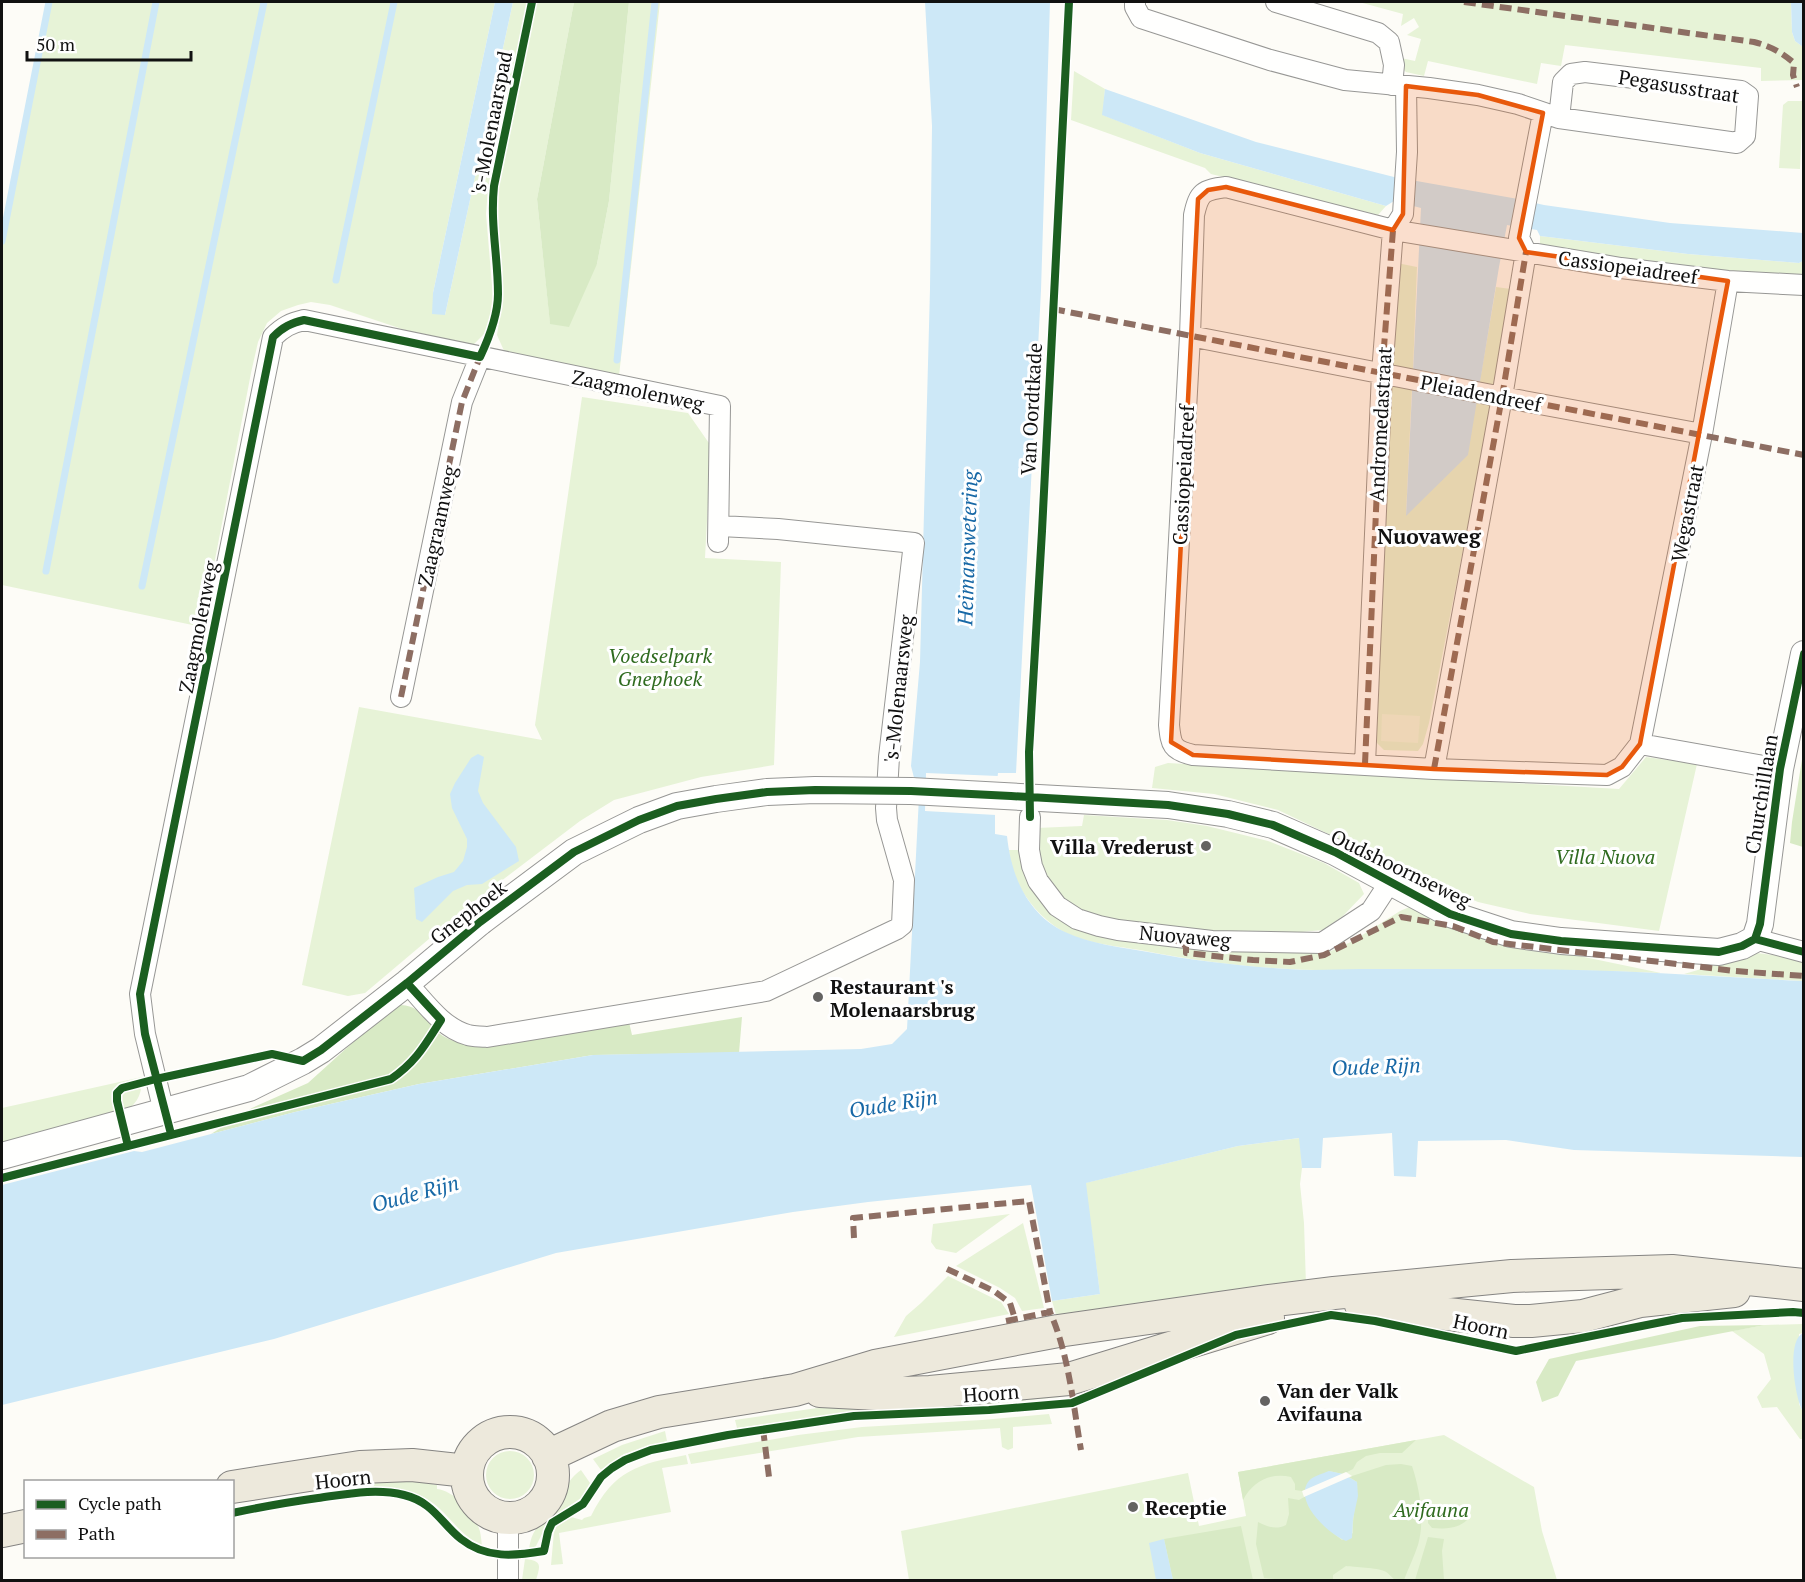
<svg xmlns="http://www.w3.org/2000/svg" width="1805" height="1582" viewBox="0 0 1805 1582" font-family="'PT Serif',serif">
<rect width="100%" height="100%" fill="#fdfcf7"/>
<path fill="#e7f3d7" d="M49,2h446l-62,291 12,22 68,-313h15l-40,186 -2,26 7,83 -2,15 -6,21 -13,13 -43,-8 -99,-33 -19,-3 -13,3 -17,6 -14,12 -9,19 -7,31 -49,254 -200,-42v-344z
M537,2h37l-37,197 13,124 47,-59 12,-63 20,-199h31l-41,374 -114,-23 -8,-18 6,-38 -7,-89 3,-23z
M1359,2h432l1,30 3,9 8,6v33l-42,1v-13l-196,-23 -4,21 -20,-3 -4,21 -109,-23 -4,15 -18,-4 -5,-5v-9l14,3 6,-22 -14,-4 12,-8 -5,-9 -13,8 2,-12z
M1074,71l31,18 -2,26 97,38 186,53 -8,9 -167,-41 -6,-6 -134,-48z
M1788,101h15l-3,68 -21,-1 4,-63z
M1540,236l148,18 111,9 4,-2v15c-88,-5 -176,-16 -263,-29z
M1397,263l20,4 -4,103 -21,-4z
M1496,287l15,2 -15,100 -17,-3z
M1390,383l22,4 -6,128 71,-117 15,4 -63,321 -6,21 -5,7 -34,-1 -7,-7 -4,-27z
M582,397l106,16 23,33 -6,112 76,4 -7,203 -73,12 -87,23 -34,21 -112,85 -103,87 -17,3 -46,-11 57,-278 183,33 -7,-15z
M1646,757l51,7 -38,167 -129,-17 -52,-12 -57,-24 -143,-68 -64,-16 -62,-6 3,-21 13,-4 451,26z
M1084,815l83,5 40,6 61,15 56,22 35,20 5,11 -21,22 -20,14 -32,3 -2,5 -151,-11 -37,-6 -39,-20 -25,-41v-32l45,-2z
M1009,850h14l29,60 236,41h43l22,-10 47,-30 14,-6 151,48 96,20c-69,-3 -139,-4 -208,-4 -55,0 -109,3 -164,0 -48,-2 -96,-9 -144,-18 -27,-5 -59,-7 -83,-20 -28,-17 -51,-48 -53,-81z
M1757,953l45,6 1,1v21l-119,-7z
M142,1077c0,15 -3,25 -16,34l-124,34v-37z
M1300,1138l2,30 -2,16 4,39 2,62 -249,33 -5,-17 48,-7 -15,-111 153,-37z
M1010,1214l-54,39 -20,-4 -5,-7 2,-18z
M1023,1223l21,85 -22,3 -7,-13 -15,-10 -44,-22z
M948,1276l53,26 8,12 -115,23 12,-21 15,-13z
M1803,1324v9l-4,1v70l4,8v27h-3l-23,-32 -15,1 -5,-11 14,-18 -7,-25 -32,-23 33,-6z
M1058,1388l2,9 -71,7 -86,3 -52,5 -114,16 -2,-8 103,-15z
M1049,1414l3,10 -39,3v21l-5,2 -6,-3 -2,-19 -142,9 -167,27 -3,-10 110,-19 64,-8 120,-7z
M665,1431l2,10 -43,13 -23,16 -8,-11 29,-14z
M1444,1435l90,52 8,44 15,49h-648l-8,-49 287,-58 11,53 47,-10 -8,-44z
M486 1475a24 24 0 1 1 48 0a24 24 0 1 1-48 0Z
M686,1455l2,9 -26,4 9,44 -112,21 4,31 -12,1 3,-33 2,-5 15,-10 11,3 2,-2 7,-2c23,-46 47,-52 95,-61z
M581,1470l9,13 -9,15 -32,22 -13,26 -7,3c4,-27 16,-25 28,-44 9,-15 9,-24 24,-35z
M390,1477l47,8v4c17,2 34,21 41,37 3,6 3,13 4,19 -18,-7 -28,-23 -42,-36 -24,-23 -57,-24 -88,-21l-1,-9z
M525,1559c18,2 15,7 11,21h-14z"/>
<path fill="#d8eac5" d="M574,2h55l-20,199 -12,63 -28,63 -19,-3 -13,-125z
M1803,753l1,94h-1l-13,-4 2,-21z
M401,1005c25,2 24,20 42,31 15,9 31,10 48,10l138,-24 3,13 110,-18 -3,36 -146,2 -174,29 -124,28 -84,22 41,-26 56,-25 84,-76z
M1765,1325l-189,36 -18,35 -16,6 -6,-20 13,-23 151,-33z
M1416,1440l-14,13h-22l-14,3 -9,6 -4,7 -10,5 -14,-3 -21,12 -3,7 -3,1 -7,-1v-6l-4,-7c-20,-5 -38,4 -48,23l-5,-28z
M1401,1464l11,2c8,24 13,54 6,79 -4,12 -10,24 -14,35h-9c-4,-3 -6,-7 -11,-9 -6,-3 -30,-4 -38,-5l-13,9v5h-48l-21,-2 -8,-34 2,-22c10,5 18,8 28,3l3,-11 -1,-16 11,2 7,-4c1,16 24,35 36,44l11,-7c-1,-18 5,-34 4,-51l-8,-5 37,-12z
M1446,1510c10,0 17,-1 21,10 -9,9 -24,9 -35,8l-4,-5v-4l2,-5z
M1241,1526l12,54h-80l-9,-41z
M1428,1537l16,2 -2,12 2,29h-29z"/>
<path fill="#f0f6e1" d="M1382,714l38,2 -2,27 -37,-2z"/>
<path fill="#cde8f7" d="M495,2h18l-68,313 -13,-1 1,-21z
M925,2h125l-9,288 -25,483h-18l-3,25v36l12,2c4,39 20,78 58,96 25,12 56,15 83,20 47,9 93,14 140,17 24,2 48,0 72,0 51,0 103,0 154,0 97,0 193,7 289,12v176l-229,-7 -68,-10 -88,1 -2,36 -22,-1 -2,-43 -69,5 -2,30h-19l-3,-30 -61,8 -152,37 14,111 -48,7 -21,-116 -163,17 -75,10 -237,41 -282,86 -272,66v-220l132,-34 8,1 153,-40 124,-28 174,-29 268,-6 31,-5 15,-15 12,-232 -8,-31 9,-104 10,-373 2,-163z
M1791,2h12v45l-8,-6 -3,-9z
M1105,89l151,53 138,35 124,22 26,6 126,18 133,10v28l-4,2 -111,-9 -148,-18 -3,-6 -30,-5 -8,42 -31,188 -62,61 15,-308 -27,-7 -8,5 -186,-53 -98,-38z
M478,754l6,3 -6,34 5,12 33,44 3,14 -37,23 -15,1 -14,6 -31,31 -6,-3 -2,-31 24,-11 16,-5 9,-11 4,-14v-8l-15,-31 -2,-14 5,-11 16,-25z
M1803,1333v79c-8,-14 -17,-71 0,-79z
M1329,1471l14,3 14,8 1,14 -5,23 -1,19 -6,3c-17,-7 -52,-38 -38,-59 4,-6 14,-8 21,-11z
M1164,1539l9,41h-17l-7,-37z"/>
<path fill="#fdfcf7" d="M926,773l72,3 -2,39 -71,-4z
M1346,1472l6,4 -48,21 -2,-6z"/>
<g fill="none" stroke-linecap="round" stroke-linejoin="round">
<path stroke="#cde8f7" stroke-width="7" d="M2,241l47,-239
M336,280l58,-278
M617,360l38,-358
M46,571l110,-569
M142,586l122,-584"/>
<g stroke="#979795" stroke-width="22">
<path id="minor" d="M1135,2v5l6,11 129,42 75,20 84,8 49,7 40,9 41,14 178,25 8,-7 3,-40 -7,-5 -156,-19 -14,2 -8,8 -4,36
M1276,2l102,31 11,9 5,23 -2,20
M1190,336l312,61 200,37
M401,697l61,-295 18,-45
M1640,744l62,-310 26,-153
M1365,764l17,-391 11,-143 10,-16 4,-62 -1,-66
M1434,769l68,-372 24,-145 -7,-14 24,-125
M1780,769l-140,-25 -18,23 -15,8 -173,-6 -241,-14c-21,-5 -22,-10 -24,-30l21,-389 4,-121c5,-23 9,-25 32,-28l167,43 133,22 95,16 107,13 76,4
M1030,817l-1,33 3,16 6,15 19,25 20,13 22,7 19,4 94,11 110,2 49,-32 19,-29
M1755,939l49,13
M407,983c17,18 35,45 61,52 6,2 13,1 19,2l279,-46 131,-62 5,-4 2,-45 -17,-60 -1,-12 3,-51 25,-214 -136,-14 -58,-3
M164,1112l-19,-78 -5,-40 133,-657c10,-10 18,-14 31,-17l416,86 -2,136
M508,1580v-62"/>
</g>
<g stroke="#979795" stroke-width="28">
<path id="tertiary" d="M911,791l257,14 60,9 45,11 62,27 115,62 61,20 50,7 158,11 23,-6 13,-7 5,-15 20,-155 24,-115
M2,1156l247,-68 54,-27 18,-11 86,-67 73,-61"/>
</g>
<g stroke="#858482" stroke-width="34">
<path id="primary" d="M1361,1305l153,16h17l52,-5 57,-15 94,-10
M820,1391l58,3 52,-2 139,-13 199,-61
M467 1475a43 43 0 1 1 86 0a43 43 0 1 1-86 0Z
M548,1456l64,-30 47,-14 136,-22 80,-24 183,-35 210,-30 66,-8 178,-17 160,-5 132,14
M232,1487l128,-20 52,-2 55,6
M2,1531l24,-5"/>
</g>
<use href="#minor" stroke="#fffffe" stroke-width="20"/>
<use href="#tertiary" stroke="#fffffe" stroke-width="26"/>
<use href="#primary" stroke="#ede9dc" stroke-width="32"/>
<g stroke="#979795" stroke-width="28" stroke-linecap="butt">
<path id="tertiary-bridge" d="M480,922l94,-70 65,-32 38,-14 39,-7 51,-7 48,-2 96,1"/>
</g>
<use href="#tertiary-bridge" stroke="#fffffe" stroke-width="26"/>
<path stroke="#8d6e63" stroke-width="6" stroke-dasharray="12 6" stroke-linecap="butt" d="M1464,2l290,40c16,4 27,10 40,21l-1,12 4,12
M1053,309l751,146
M401,697l61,-295 18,-45
M1365,764l17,-391 11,-143
M1434,769l68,-372 24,-145
M1167,936l19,10v7l67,7 37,2 34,-7 77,-38 52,9 40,16 242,29 69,5
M854,1238l-1,-20 176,-17 21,111
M947,1269l47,22 16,12 5,16
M1006,1321l44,-9c19,43 23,92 31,138
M763,1429l6,48"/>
<g stroke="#fff" stroke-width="11">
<path id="cycleway" d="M1030,817l-1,-65 13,-221 27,-529
M1755,939l5,-15 20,-155 24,-115
M171,1134l-26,-100 -5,-40 133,-657c10,-10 18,-14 31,-17l176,37c9,-19 18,-41 18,-63 0,-37 -8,-70 -4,-108l38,-184
M128,1146l-11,-45v-8l5,-5 34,-9 116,-25 31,7 18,-11 86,-67 73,-61 94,-70 65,-32 38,-14 39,-7 51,-7 48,-2 96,1 100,5 157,9 60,9 45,11 62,27 115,62 61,20 50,7 158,11 23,-6 13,-7 49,13
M2,1178l389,-99c25,-17 34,-34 50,-59l-34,-37
M232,1513c29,-6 57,-11 86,-15 29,-4 58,-10 86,-3 29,7 37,28 57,44 25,20 54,17 83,12l4,-19 4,-9 31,-19 18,-27 11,-9 13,-8 26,-10 77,-15 126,-19 135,-6 83,-7 164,-68 95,-20 44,6 141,30 166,-33 111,-6 11,1"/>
</g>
<use href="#cycleway" stroke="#1b5e20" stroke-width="8"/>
</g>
<path fill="#e8590c" fill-opacity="0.2" stroke="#e8590c" stroke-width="4.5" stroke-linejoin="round" d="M1406,86l72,9 65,18 -24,125 7,14 202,29 -88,463 -18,23 -15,8 -173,-6 -241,-14 -22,-13 27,-543 10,-9 18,-3 167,43 10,-16z"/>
<g fill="#646362" stroke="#fff" stroke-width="2">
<circle cx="1206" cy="846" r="6"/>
<circle cx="818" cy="997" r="6"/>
<circle cx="1265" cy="1401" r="6"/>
<circle cx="1133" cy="1507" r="6"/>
</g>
<g text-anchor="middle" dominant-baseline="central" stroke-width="6" stroke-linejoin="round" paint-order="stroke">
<g font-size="20" fill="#111" stroke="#fff">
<text transform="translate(1679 86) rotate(9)">Pegasusstraat</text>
<text transform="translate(491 123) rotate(-79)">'s-Molenaarspad</text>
<text transform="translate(1628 267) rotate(8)">Cassiopeiadreef</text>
<text transform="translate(638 390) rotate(12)">Zaagmolenweg</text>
<text transform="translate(1481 393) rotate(11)">Pleiadendreef</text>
<text transform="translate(1031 409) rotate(-87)">Van Oordtkade</text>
<text transform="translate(1380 424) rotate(-87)">Andromedastraat</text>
<text transform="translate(1183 475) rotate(-87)">Cassiopeiadreef</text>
<text transform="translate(1687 513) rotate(-79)">Wegastraat</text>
<text transform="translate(437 526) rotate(-78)">Zaagraamweg</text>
<text transform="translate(198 627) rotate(-79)">Zaagmolenweg</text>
<text transform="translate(898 689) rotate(-84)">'s-Molenaarsweg</text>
<text transform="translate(1761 794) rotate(-81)">Churchilllaan</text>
<text transform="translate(1401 868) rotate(26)">Oudshoornseweg</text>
<text transform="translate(468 912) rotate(-38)">Gnephoek</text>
<text transform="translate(1185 936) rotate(5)">Nuovaweg</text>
<text transform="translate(1481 1326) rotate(12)">Hoorn</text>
<text transform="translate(991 1393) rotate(-4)">Hoorn</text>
<text transform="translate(343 1479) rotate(-6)">Hoorn</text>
</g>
<g font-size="20" font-style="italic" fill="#2f6b1f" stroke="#fff">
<text x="660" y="655">Voedselpark<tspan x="660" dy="23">Gnephoek</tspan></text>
<text x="1605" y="856">Villa Nuova</text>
<text x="1431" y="1509">Avifauna</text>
</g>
<g font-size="20" font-weight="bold" fill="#111" stroke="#fff" text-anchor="start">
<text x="1194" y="846" text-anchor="end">Villa Vrederust</text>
<text x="830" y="986">Restaurant 's<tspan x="830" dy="23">Molenaarsbrug</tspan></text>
<text x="1277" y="1390">Van der Valk<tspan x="1277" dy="23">Avifauna</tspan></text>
<text x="1145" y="1507">Receptie</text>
</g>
<g font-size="21" font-weight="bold" fill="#111" stroke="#fff">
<text x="1429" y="536">Nuovaweg</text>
</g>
<g font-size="21" font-style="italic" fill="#1768a6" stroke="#fff">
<text transform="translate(967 548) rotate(-88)">Heimanswetering</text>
<text transform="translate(1376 1066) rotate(-2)">Oude Rijn</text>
<text transform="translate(893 1103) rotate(-9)">Oude Rijn</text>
<text transform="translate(415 1193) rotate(-15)">Oude Rijn</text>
</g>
</g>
<rect width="1805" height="1582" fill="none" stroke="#111111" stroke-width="6"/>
<rect x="24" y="1480" width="210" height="78" fill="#ffffff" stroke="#a0a0a0" stroke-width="1.5"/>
<rect x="36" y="1500" width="30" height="9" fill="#1b5e20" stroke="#a0a0a0" stroke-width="1.5"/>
<text x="78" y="1510" font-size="18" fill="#111111">Cycle path</text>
<rect x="36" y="1530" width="30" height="9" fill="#8d6e63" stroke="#a0a0a0" stroke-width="1.5"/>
<text x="78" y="1540" font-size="18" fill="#111111">Path</text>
<path d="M27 51v9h164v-9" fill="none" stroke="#111111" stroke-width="3"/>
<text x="36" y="51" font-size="18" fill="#111111" stroke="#ffffff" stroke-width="4.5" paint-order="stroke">50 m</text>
</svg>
